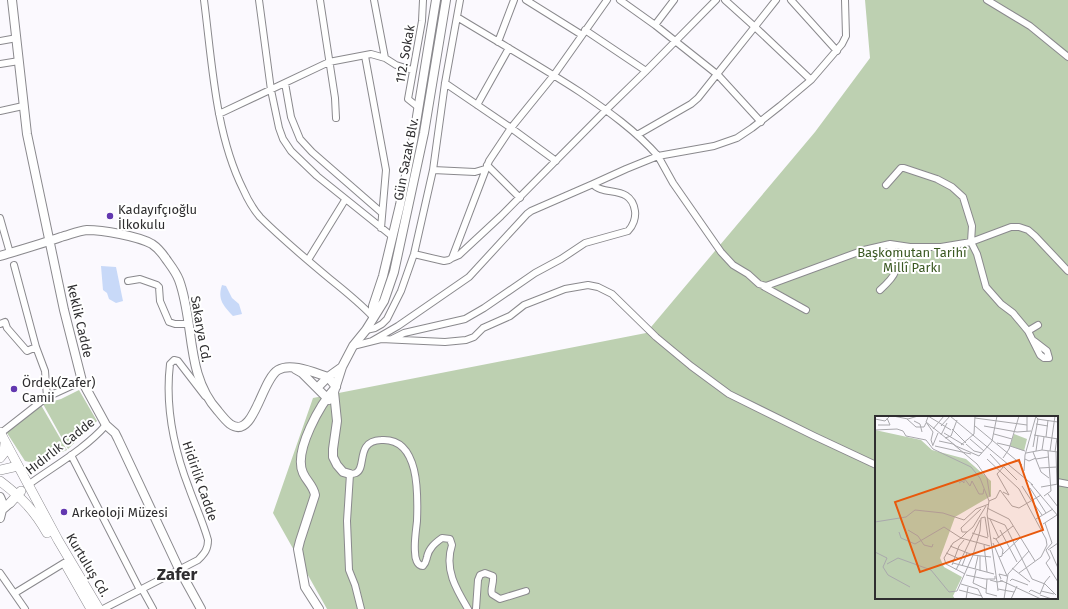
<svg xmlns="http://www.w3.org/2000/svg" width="1068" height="609" viewBox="0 0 1068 609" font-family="'Fira Sans',sans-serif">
<rect width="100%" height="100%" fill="#fbf9fe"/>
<path fill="#bdd0b1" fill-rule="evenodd" d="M865,0h203v609h-741l-54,-96 40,-115 333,-65 169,-201 55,-74zM876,417h181v181h-181z
M79,390l18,31 -29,28 -25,-45 18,-5z
M41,405l26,45 -33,13 -9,-2 -18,-28z"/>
<path fill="#c8d9f8" d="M101,266l15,1 7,34 -7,2 -7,-4 -2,-6 -4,-3z
M222,285l4,1 6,12 7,6 3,10 -9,2c-9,-10 -16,-16 -11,-31z"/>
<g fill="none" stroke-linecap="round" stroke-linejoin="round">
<g stroke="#8a898d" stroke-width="8">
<path id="street" d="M204,0c8,61 11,133 39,189 4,9 10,20 17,28 22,22 46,42 70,62 15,12 30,24 43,38
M259,0l12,90 8,38 4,11 8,12 26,25 76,61
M320,0l15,98 1,20
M374,0l11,58 11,7 16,5
M526,0l56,35
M620,0l35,25 63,50 43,47
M725,0l30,27 56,53
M791,0l46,51
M987,0l43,26 38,31
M457,17c41,25 83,49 123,75 28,19 56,39 78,64l56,-10 23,-8 15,-10 28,-22 31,-26 31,-36 4,-8 -1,-36
M655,25l19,-25
M585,30l61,41
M0,41l17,-3
M498,42l16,-42
M365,56l21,114 -5,58
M0,64l19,-3
M285,83l6,34 9,22 12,13 70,61
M445,83l66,45 45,33
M477,105l32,-57
M418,107l-10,-8 14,-78 1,-21
M0,111l23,-5
M219,114l110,-52 42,-8 14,4
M637,135l54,-31 7,-6 78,-98
M487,165l33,33
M433,170l42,2 10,-3
M593,184l33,-15 32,-13 15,27 48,69 12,13 15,9 11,10 7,2 98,-36 26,-6 20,3h31l30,-5 40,-15h8l9,3 7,6 33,35
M886,185l15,-17h3l33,11 15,8 11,10 9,29 -1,16 6,12 9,33 15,17 12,9 15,18 12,24 4,3h5l-2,-7 -13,-10
M0,218l10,35
M414,254l30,7 5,-1 3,-2 37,-97 22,-33 43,-53 53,-75
M452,258l7,-3 42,-39 105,-106 40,-39 70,-71
M308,260l37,-60
M14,265l22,82 9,24 2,26
M128,281l12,-2 17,6 2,2 1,14 9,21 6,2h13
M763,286l43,24
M880,290c21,-19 17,-20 10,-46
M0,324l5,-2 2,6 20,23 9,-4
M366,330l9,-2 7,-4 5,-5 14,-28 13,-37 19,-84 12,-87 15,-83
M1028,331l10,-6
M372,341l26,-15 71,-49 58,-63 4,-3 62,-27c10,13 38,0 42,27 1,7 -2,15 -7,20l-43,12 -24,16 -26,14 -51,35 -19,11 -61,14 -12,6
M353,346l28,-7 64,3 21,-2 8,-3 9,-9 27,-12 14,-11 41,-16 23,-4 10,2 14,7 44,43 35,29 38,28 85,42 62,29
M1,433l46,-36 35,-16
M71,455l69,135
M1057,482l11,2
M28,485c26,-19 57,-36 78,-60
M0,573l25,36
M142,589l11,20
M15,593l49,-30
M103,609l95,-49c7,-7 10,-11 10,-20 -5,-18 -13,-35 -19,-52 -15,-39 -24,-82 -19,-124l4,-4 4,1 27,35
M361,609l-6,-24 -6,-15 -2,-49 3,-47c2,0 4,0 6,-1 11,-5 -1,-32 25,-33 39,-3 37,55 36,81 -1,10 -3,21 -2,31 0,6 2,14 8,14 3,-3 3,-5 4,-9 2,-9 8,-14 15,-19l8,1 2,6c-8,24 4,44 16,64
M476,609l2,-29 2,-5 5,-2 8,3c1,7 -3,13 -1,18l8,5 26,-8"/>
</g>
<g stroke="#8a898d" stroke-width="10">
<path id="secondary" d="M12,0l15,134 37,176 18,71 24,44 9,8 3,6 61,130 22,40
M0,256c20,-6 41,-12 61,-19 8,-2 17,-6 26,-7 11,0 23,2 33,4 10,2 23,5 32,10 6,4 10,9 14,15 5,7 10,13 13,21 16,43 6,95 39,131 4,5 8,10 12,13 24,17 31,-44 48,-54 13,-8 37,3 50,7l14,-10
M373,317v-11l10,-30 17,-71 13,-64 23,-141
M295,369l7,4 27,27
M317,388l11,-11 8,10c-15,16 -43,64 -33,86 4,9 10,12 12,22l-15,46 -2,8 7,38 14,22
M350,474l-7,-2 -6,-7 -4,-8v-8l4,-28 -3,-29 8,-25 11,-21 13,-16 18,-29 10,-29 30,-139 22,-133
M0,497l3,7 -1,6
M0,518l2,-8 8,-7"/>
</g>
<g stroke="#8a898d" stroke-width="10">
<path id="primary" d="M0,432l58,108 41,69
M0,458l4,-5 1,-10
M0,470l18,-4
M0,481c21,16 34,29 47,52
M10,503l11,-12
M66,565l25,44"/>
</g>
<use href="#street" stroke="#fff" stroke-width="6"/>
<use href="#secondary" stroke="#fff" stroke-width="8"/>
<use href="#primary" stroke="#fff" stroke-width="9"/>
</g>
<g fill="#6338b0" stroke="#fff" stroke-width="1.5">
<circle cx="110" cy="216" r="4"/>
<circle cx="14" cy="389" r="4"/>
<circle cx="64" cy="512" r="4"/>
</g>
<g text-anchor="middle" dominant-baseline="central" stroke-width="4" stroke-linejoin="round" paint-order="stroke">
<g font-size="13" fill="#2f2e30" stroke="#fff">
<text transform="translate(405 54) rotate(-80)">112. Sokak</text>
<text transform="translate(406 159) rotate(-79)">Gün Sazak Blv.</text>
<text transform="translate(80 321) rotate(77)">keklik Cadde</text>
<text transform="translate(201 329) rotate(80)">Sakarya Cd.</text>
<text transform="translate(60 446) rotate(-38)">Hıdırlık Cadde</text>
<text transform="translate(200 481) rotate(71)">Hidirlik Cadde</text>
<text transform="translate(88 565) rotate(59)">Kurtuluş Cd.</text>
</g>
<g font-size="13" fill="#2f2e30" stroke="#fff" text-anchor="start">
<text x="118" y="209">Kadayıfçıoğlu<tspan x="118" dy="15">İlkokulu</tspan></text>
<text x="22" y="382">Ördek(Zafer)<tspan x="22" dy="15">Camii</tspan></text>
<text x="72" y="512">Arkeoloji Müzesi</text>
</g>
<g font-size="13" fill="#3a5821" stroke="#fff">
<text x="912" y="252">Başkomutan Tarihî<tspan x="912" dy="15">Millî Parkı</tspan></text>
</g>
<g font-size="17" font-weight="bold" fill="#2f2e30" stroke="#fff">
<text x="177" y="574">Zafer</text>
</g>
</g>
<g transform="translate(875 416)">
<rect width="183" height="183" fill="#fbf9fe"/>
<path d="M0,14l46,10 11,10 34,9 25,22v15l-36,21 -15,41 4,9 18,10 -9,19 2,3h-80zM139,18l13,5 -3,12 -14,-5z" fill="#bdd0b1"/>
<path fill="none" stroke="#a9a8ac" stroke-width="1" d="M18,0l15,3 10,-3M53,0l23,14M75,0l83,69M152,0v15M53,1l-2,5 7,10M100,2l52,7M0,3l10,2 5,-5M32,3l9,8h8l2,-4M162,3l21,3M39,5l6,3 2,8M51,6l30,24 23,10 9,-10M161,8l12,2M3,9h12l-3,-7M66,10l9,-10M100,10l47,39M109,10l33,6 14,-1M58,13l11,-13M77,13l14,14M0,14l22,-1 6,2 3,5 20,4 7,9 38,18 9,11 9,23M69,17l20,12M119,18l18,5M66,19l6,-12M159,19l24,4M171,21l2,-17M70,22l6,-2 6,-16M95,23l14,12M64,25l14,3 24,20 10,14 3,19M122,27l13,3M91,28l8,7 8,2M58,29l5,-12M86,29l13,-11 1,-18M58,30l-2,-6 2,-8M60,30l36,8M113,30l4,-5 5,-25M135,30l15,5M158,31l5,-28 -2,-2M167,34l2,-13M161,35l2,-15M175,35l5,-35M158,36l8,20 8,6M180,36l2,-14M181,36l1,32M151,37l16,-3 16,2M115,38l13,14M128,42l6,-9 10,-33M112,43l32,30 27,50 1,6 -6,12 -22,16M150,43l4,2 7,-3M161,43l12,-2M129,51l13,13M165,52l17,-1M149,55l1,-16 11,-39M84,67l3,-2 2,2v-5l6,8 2,-5 7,13h4l1,-5M156,68l27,32M147,70l9,14M166,71l17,-3M155,72l16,25M128,76l6,3 -12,-21 10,-11M173,78l10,13M169,80l7,-5 -3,-40M157,85l10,14M112,92l22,11 26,42M106,93l-20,19 1,4h5l6,-5 13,-21M110,101l3,20M113,102l17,7 27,54 13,5 11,11M115,103l9,19M161,103l17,-10M0,106l31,-5 9,-7 28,3 21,7 12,-11 13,-5M170,107l7,20 -6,7 4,8 -4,5 12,19M168,108l14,-9M33,114l10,6 6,9 8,2 1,-3M125,114l17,32M24,116l2,6 14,6 29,-17 17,11 6,-6M97,117l16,5M118,122l3,1 7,11 -1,6 -3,1M121,123l17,-13M118,127l14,33M109,129l3,27M75,130l23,9M173,134l10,-7M175,134l8,18M0,136l12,6 -4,9 5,8 22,12M71,137l14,6M128,138l17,-16M98,139l18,2M78,147l41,11M12,148l11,-6 33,12 18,22 8,-1 16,-36 7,-24 1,-13 4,-1M77,149l7,-19 5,-6M87,150l5,-13M137,152l18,14M100,153l3,-13M81,154l24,-50M101,154l-3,13 13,6M105,155v-15M90,158l-19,-10 -2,-6 9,-15 8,-5 29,8M91,159l19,4M110,163h10v-3M112,163l-1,14 11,3M126,163l-2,-5 8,2M115,164l7,2 1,9M125,164l41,19M128,165l-6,1 -10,-68 2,-13 7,-3 4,-8 12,16 7,2 22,-13M135,165l2,-2 16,6M86,168l17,5 5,10M123,173l16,3M84,174l23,6M166,175l13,3M154,176l2,-2 9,4 5,-12 5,-6M165,179l12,4M91,183l2,-12M129,183l4,-25 21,-23M136,183l6,-13"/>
<path fill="#e8590c" fill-opacity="0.15" stroke="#e8590c" stroke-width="2" d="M144,44l24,70 -123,42 -25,-70z"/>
<rect width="183" height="183" fill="none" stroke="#2f2e30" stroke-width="2"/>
</g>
</svg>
